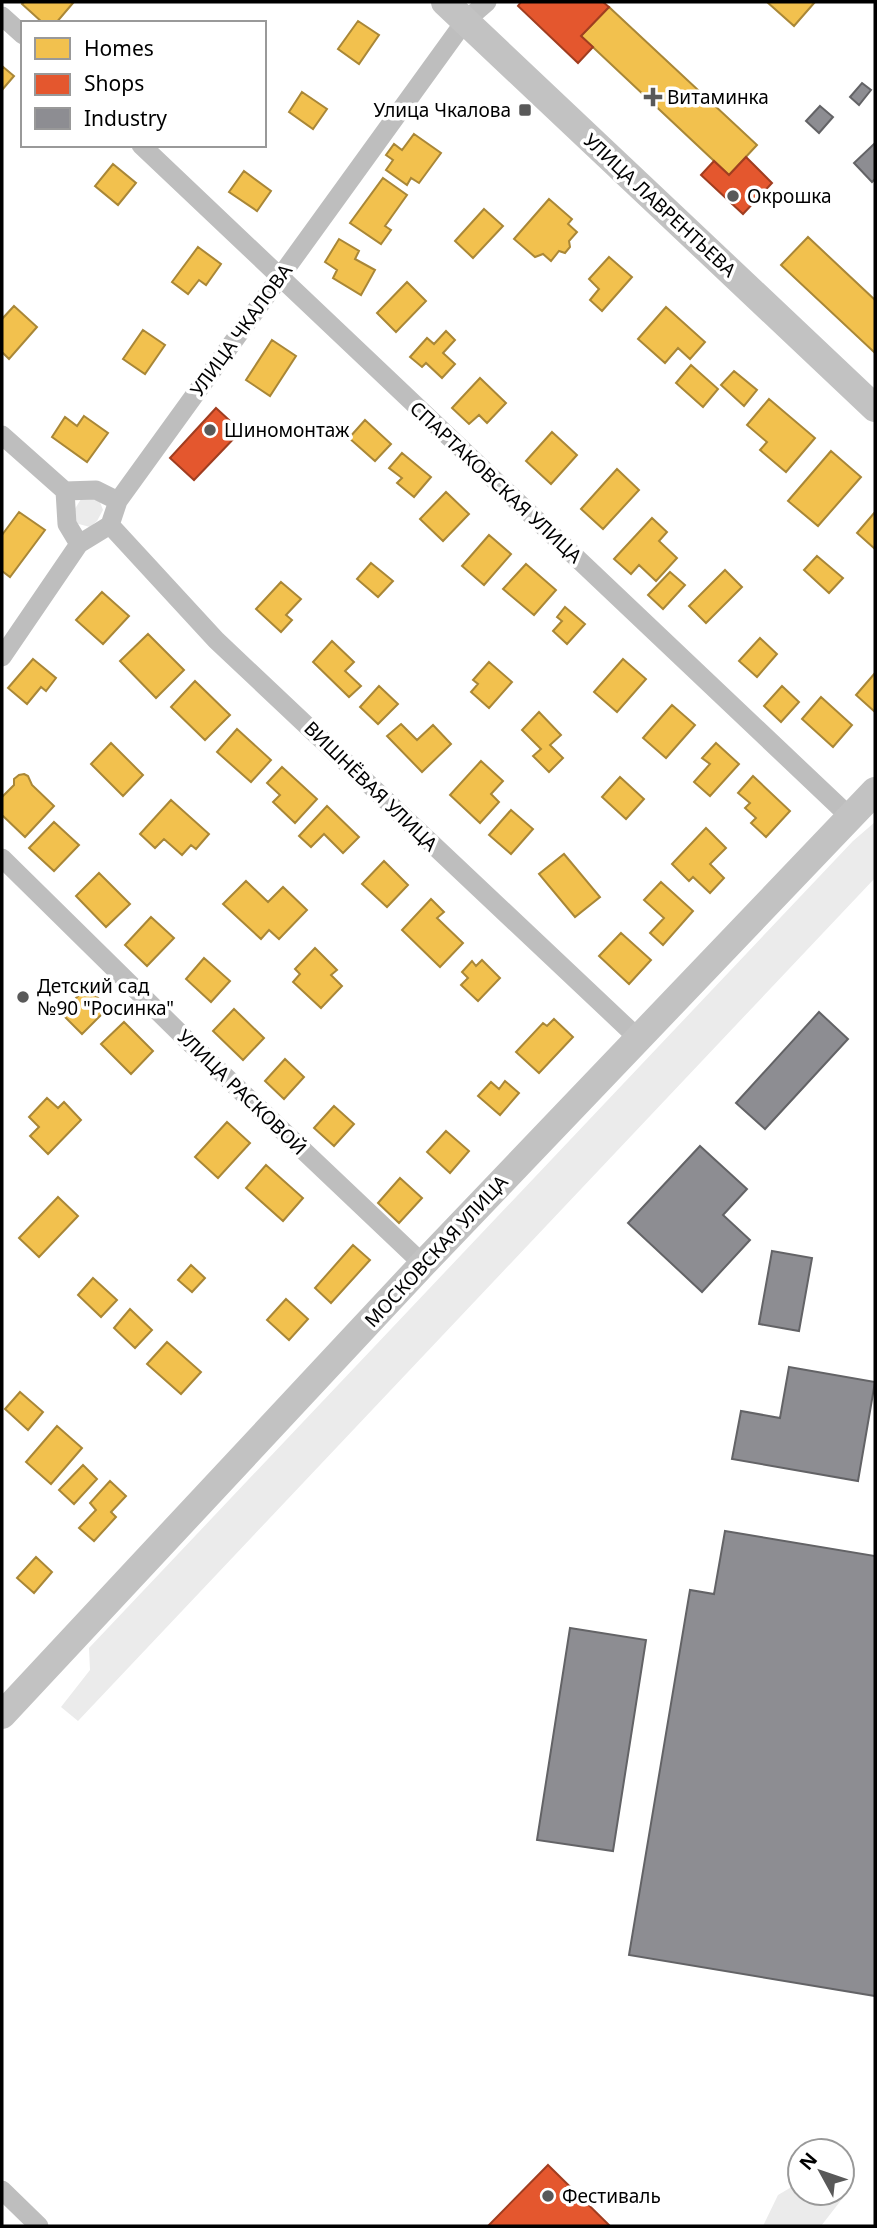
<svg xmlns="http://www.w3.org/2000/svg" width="877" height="2228" viewBox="0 0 877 2228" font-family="'Noto Sans',sans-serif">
<rect width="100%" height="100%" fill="#fff"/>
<path fill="#ebebeb" d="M90,497l10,5 3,8 -6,11 -7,6 -15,-4 -2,-11 8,-13z
M875,822v56l-797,843 -17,-14 29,-37 -1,-22 764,-807z
M800,2182v11h42v-9l7,6 -28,36h-58l15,-31z"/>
<path fill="#f2c14e" stroke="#a98737" stroke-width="2" d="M24,2h48l1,1 -17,20h-13l-21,-19z
M767,2h48l-21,24z
M609,7l148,138 -28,30 -148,-139z
M358,21l21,14 -20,29 -21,-15z
M2,66l12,10 -12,14z
M302,92l25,17 -14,20 -24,-17z
M414,134l27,19 -22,30 -8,-5 -4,7 -21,-15 7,-10 -7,-5 8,-11 8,6z
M113,164l23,19 -18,22 -23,-19z
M244,171l27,20 -14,20 -28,-19z
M383,178l24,17 -22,31 6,4 -10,14 -31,-21z
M549,199l23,20 -4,5 9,8 -8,9 1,6 -5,6 -6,-2 -8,10 -8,-7 -8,3 -21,-18z
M484,209l19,17 -30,32 -18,-17z
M808,237l67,63v53l-94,-88z
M339,239l20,12 -4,8 20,11 -14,25 -28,-17 4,-8 -12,-8z
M198,247l23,17 -15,21 -7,-5 -11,14 -16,-12z
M609,257l23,20 -30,34 -12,-11 9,-11 -10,-10z
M407,282l19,19 -30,31 -19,-19z
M14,306l23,21 -28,32 -7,-7v-33z
M666,307l39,35 -15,17 -12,-11 -13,15 -27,-24z
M143,330l22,15 -20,29 -22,-15z
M446,331l9,9 -12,13 12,11 -13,14 -16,-15 -4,4 -12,-10 17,-19 7,6z
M272,340l24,16 -26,40 -24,-16z
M691,365l27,24 -15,18 -27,-24z
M734,371l23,19 -13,16 -23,-21z
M480,378l26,25 -19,20 -8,-8 -10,9 -17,-16z
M769,399l46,39 -29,34 -26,-22 7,-8 -20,-17z
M84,416l24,17 -21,29 -35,-25 13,-20 12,9z
M365,420l26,24 -16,17 -26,-23z
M552,432l25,23 -26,29 -25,-23z
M831,451l30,26 -43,49 -30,-25z
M402,453l29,24 -17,20 -17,-14 5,-5 -13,-10z
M617,469l22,21 -36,39 -22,-20z
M446,492l23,22 -26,27 -23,-22z
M19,512l26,18 -35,47 -8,-6v-36z
M875,512v37l-18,-16z
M652,518l15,14 -8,9 18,17 -21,23 -17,-16 -8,9 -17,-15z
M489,535l22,19 -27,31 -22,-19z
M817,556l26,22 -14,15 -25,-23z
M371,563l22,18 -15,16 -21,-18z
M526,564l30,26 -22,25 -31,-26z
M725,570l17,17 -36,36 -17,-17z
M670,572l15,13 -22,24 -15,-14z
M281,582l20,17 -15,16 6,5 -11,12 -25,-23z
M102,592l27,24 -26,28 -27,-24z
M565,607l20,17 -18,20 -14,-13 9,-10 -5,-4z
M148,634l36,36 -28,28 -36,-37z
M760,638l17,16 -20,23 -18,-16z
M332,641l22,21 -9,9 16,15 -12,11 -36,-35z
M33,659l23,19 -10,13 -5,-4 -14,17 -19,-16z
M623,659l23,20 -29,33 -23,-20z
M489,662l23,20 -23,26 -18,-16 7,-8 -5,-4z
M875,673v39l-19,-17z
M195,681l35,34 -25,25 -34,-33z
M379,686l19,18 -20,20 -18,-17z
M782,686l17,16 -18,20 -17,-16z
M821,697l31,28 -19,22 -31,-28z
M672,705l23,20 -29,33 -23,-20z
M539,712l22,23 -11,10 13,13 -14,14 -16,-16 8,-7 -19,-19z
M401,724l16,16 16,-15 18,19 -29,28 -35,-36z
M237,729l34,31 -20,22 -34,-30z
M111,743l32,32 -20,21 -32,-32z
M716,743l23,21 -29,32 -16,-14 16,-18 -8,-6z
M481,761l22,20 -12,13 8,8 -19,21 -30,-28z
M282,767l35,32 -22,24 -22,-21 7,-7 -13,-12z
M24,774l4,2 4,9 22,21 -29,31 -23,-22v-18l12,-12v-6l5,-4z
M753,776l37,35 -24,26 -15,-14 5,-5 -11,-10 5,-5 -12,-10z
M620,777l24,22 -18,20 -24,-22z
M171,800l38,34 -13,15 -5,-4 -9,10 -18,-16 -9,9 -15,-14z
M327,806l32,31 -16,16 -19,-19 -13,13 -12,-11z
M511,810l22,19 -22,25 -22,-19z
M54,822l25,23 -25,26 -25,-23z
M706,828l20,20 -16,16 14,14 -14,15 -17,-16 -4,4 -17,-17z
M564,854l36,43 -25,20 -36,-43z
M384,861l24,24 -21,22 -25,-23z
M99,873l31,31 -24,23 -30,-31z
M246,881l22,21 15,-15 24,23 -28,29 -10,-9 -8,9 -38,-35z
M661,882l32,29 -30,34 -13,-12 14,-15 -20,-18z
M431,899l13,13 -7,6 26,25 -23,24 -38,-37z
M151,917l23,21 -27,28 -22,-21z
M621,933l30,27 -22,24 -30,-28z
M315,948l22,22 -6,5 11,11 -21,22 -28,-26 7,-8 -5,-5z
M204,958l26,23 -19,21 -25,-23z
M482,960l18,18 -22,23 -17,-16 7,-7 -6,-6 10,-11 4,5z
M87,987l21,21 -26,26 -21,-21z
M234,1009l30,29 -21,22 -30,-29z
M554,1019l19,18 -34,36 -23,-21 27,-29 4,3z
M124,1022l29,29 -22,23 -30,-30z
M285,1059l19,18 -20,22 -19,-18z
M505,1081l14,12 -19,22 -22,-19 13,-14 8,7z
M47,1098l11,10 6,-6 17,18 -33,34 -18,-18 9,-9 -10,-10z
M334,1106l20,18 -20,22 -20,-18z
M227,1122l23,21 -32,35 -23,-21z
M446,1131l23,20 -19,22 -23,-21z
M266,1165l37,33 -20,23 -37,-33z
M400,1178l22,20 -23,25 -21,-20z
M58,1197l20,19 -39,41 -20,-19z
M353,1245l17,15 -39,43 -16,-15z
M191,1265l14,13 -13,14 -14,-12z
M93,1278l24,22 -16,17 -23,-22z
M286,1299l22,20 -19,21 -22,-20z
M130,1309l22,21 -17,18 -21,-20z
M167,1342l34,30 -20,22 -34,-30z
M20,1392l23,20 -15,18 -23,-21z
M57,1426l25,22 -31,36 -25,-22z
M83,1465l14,14 -23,25 -15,-14z
M110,1481l16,15 -15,16 5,5 -22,24 -15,-13 17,-18 -6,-7z
M36,1557l16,15 -18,21 -17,-15z"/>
<path fill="#e4572e" stroke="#a03d20" stroke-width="2" d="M521,2h82l6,5 -28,29 12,11 -15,16 -60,-57z
M746,157l26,26 -29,31 -42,-39 13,-14 15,14z
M216,408l25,23 -47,49 -24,-22z
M548,2165l62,61h-122z"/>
<path fill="#8d8d92" stroke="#636366" stroke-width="2" d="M862,83l9,7 -12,15 -9,-8z
M820,106l13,11 -14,16 -13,-12z
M875,143v36l-3,3 -18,-19z
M819,1012l29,27 -83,90 -29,-26z
M700,1146l47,43 -24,26 27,25 -48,52 -74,-69z
M772,1251l40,7 -13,73 -40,-7z
M789,1367l86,15 -17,99 -126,-22 9,-48 39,7z
M725,1531l150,25v440l-246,-41 61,-365 24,4z
M570,1628l76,12 -33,211 -76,-11z"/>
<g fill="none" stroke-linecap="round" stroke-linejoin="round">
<path stroke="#bebebe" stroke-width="19" d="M2,16l21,19
M141,145l709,672
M2,435l63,56 2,33 12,20
M65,491l31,-1 22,11
M110,525l106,115 423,399
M2,657l77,-113 31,-19 8,-24 347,-480 22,-19
M2,858l188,185 233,221
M2,2190l37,36"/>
<path stroke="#c2c2c2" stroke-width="28" d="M445,2l430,406
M2,1715l421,-451 452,-473"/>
</g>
<g fill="#595959" stroke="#fff" stroke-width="2.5">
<path d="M649.5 86.5h7v7h7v7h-7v7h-7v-7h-7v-7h7z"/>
<rect x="518" y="103" width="14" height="14" rx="3.5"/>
<circle cx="733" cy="196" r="7"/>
<circle cx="210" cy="430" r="7"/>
<circle cx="23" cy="997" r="7"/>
<circle cx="548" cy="2196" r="7"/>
</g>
<g text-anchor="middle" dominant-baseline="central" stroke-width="7" stroke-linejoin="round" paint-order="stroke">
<g font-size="19" fill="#000" stroke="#fff" text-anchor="start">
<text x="667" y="97">Витаминка</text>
<text x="511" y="110" text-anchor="end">Улица Чкалова</text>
<text x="747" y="196">Окрошка</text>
<text x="224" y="430">Шиномонтаж</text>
<text x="37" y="986">Детский сад<tspan x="37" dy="22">№90 "Росинка"</tspan></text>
<text x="562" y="2196">Фестиваль</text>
</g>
<g font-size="19" fill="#000" stroke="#fff">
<text transform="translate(660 205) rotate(43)">УЛИЦА ЛАВРЕНТЬЕВА</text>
<text transform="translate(241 330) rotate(-54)">УЛИЦА ЧКАЛОВА</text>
<text transform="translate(496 482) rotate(43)">СПАРТАКОВСКАЯ УЛИЦА</text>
<text transform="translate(371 786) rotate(44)">ВИШНЁВАЯ УЛИЦА</text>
<text transform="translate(242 1092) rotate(44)">УЛИЦА РАСКОВОЙ</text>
<text transform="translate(436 1251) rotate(-47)">МОСКОВСКАЯ УЛИЦА</text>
</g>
</g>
<rect width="877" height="2228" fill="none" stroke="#000000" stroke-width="7"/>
<rect x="21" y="21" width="245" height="126" fill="#ffffff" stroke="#999999" stroke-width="2"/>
<rect x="35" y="38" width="35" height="21" fill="#f2c14e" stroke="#999999" stroke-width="2"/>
<text x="84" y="56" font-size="21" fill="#000000">Homes</text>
<rect x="35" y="74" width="35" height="21" fill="#e4572e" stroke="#999999" stroke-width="2"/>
<text x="84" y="91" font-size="21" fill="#000000">Shops</text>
<rect x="35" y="108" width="35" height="21" fill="#8d8d92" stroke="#999999" stroke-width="2"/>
<text x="84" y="126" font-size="21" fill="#000000">Industry</text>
<g transform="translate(821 2172) rotate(310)"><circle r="33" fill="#ffffff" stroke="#999999" stroke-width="2"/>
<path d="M0-5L12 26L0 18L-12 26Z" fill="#595959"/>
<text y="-10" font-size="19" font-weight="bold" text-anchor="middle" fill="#000000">N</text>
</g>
</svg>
